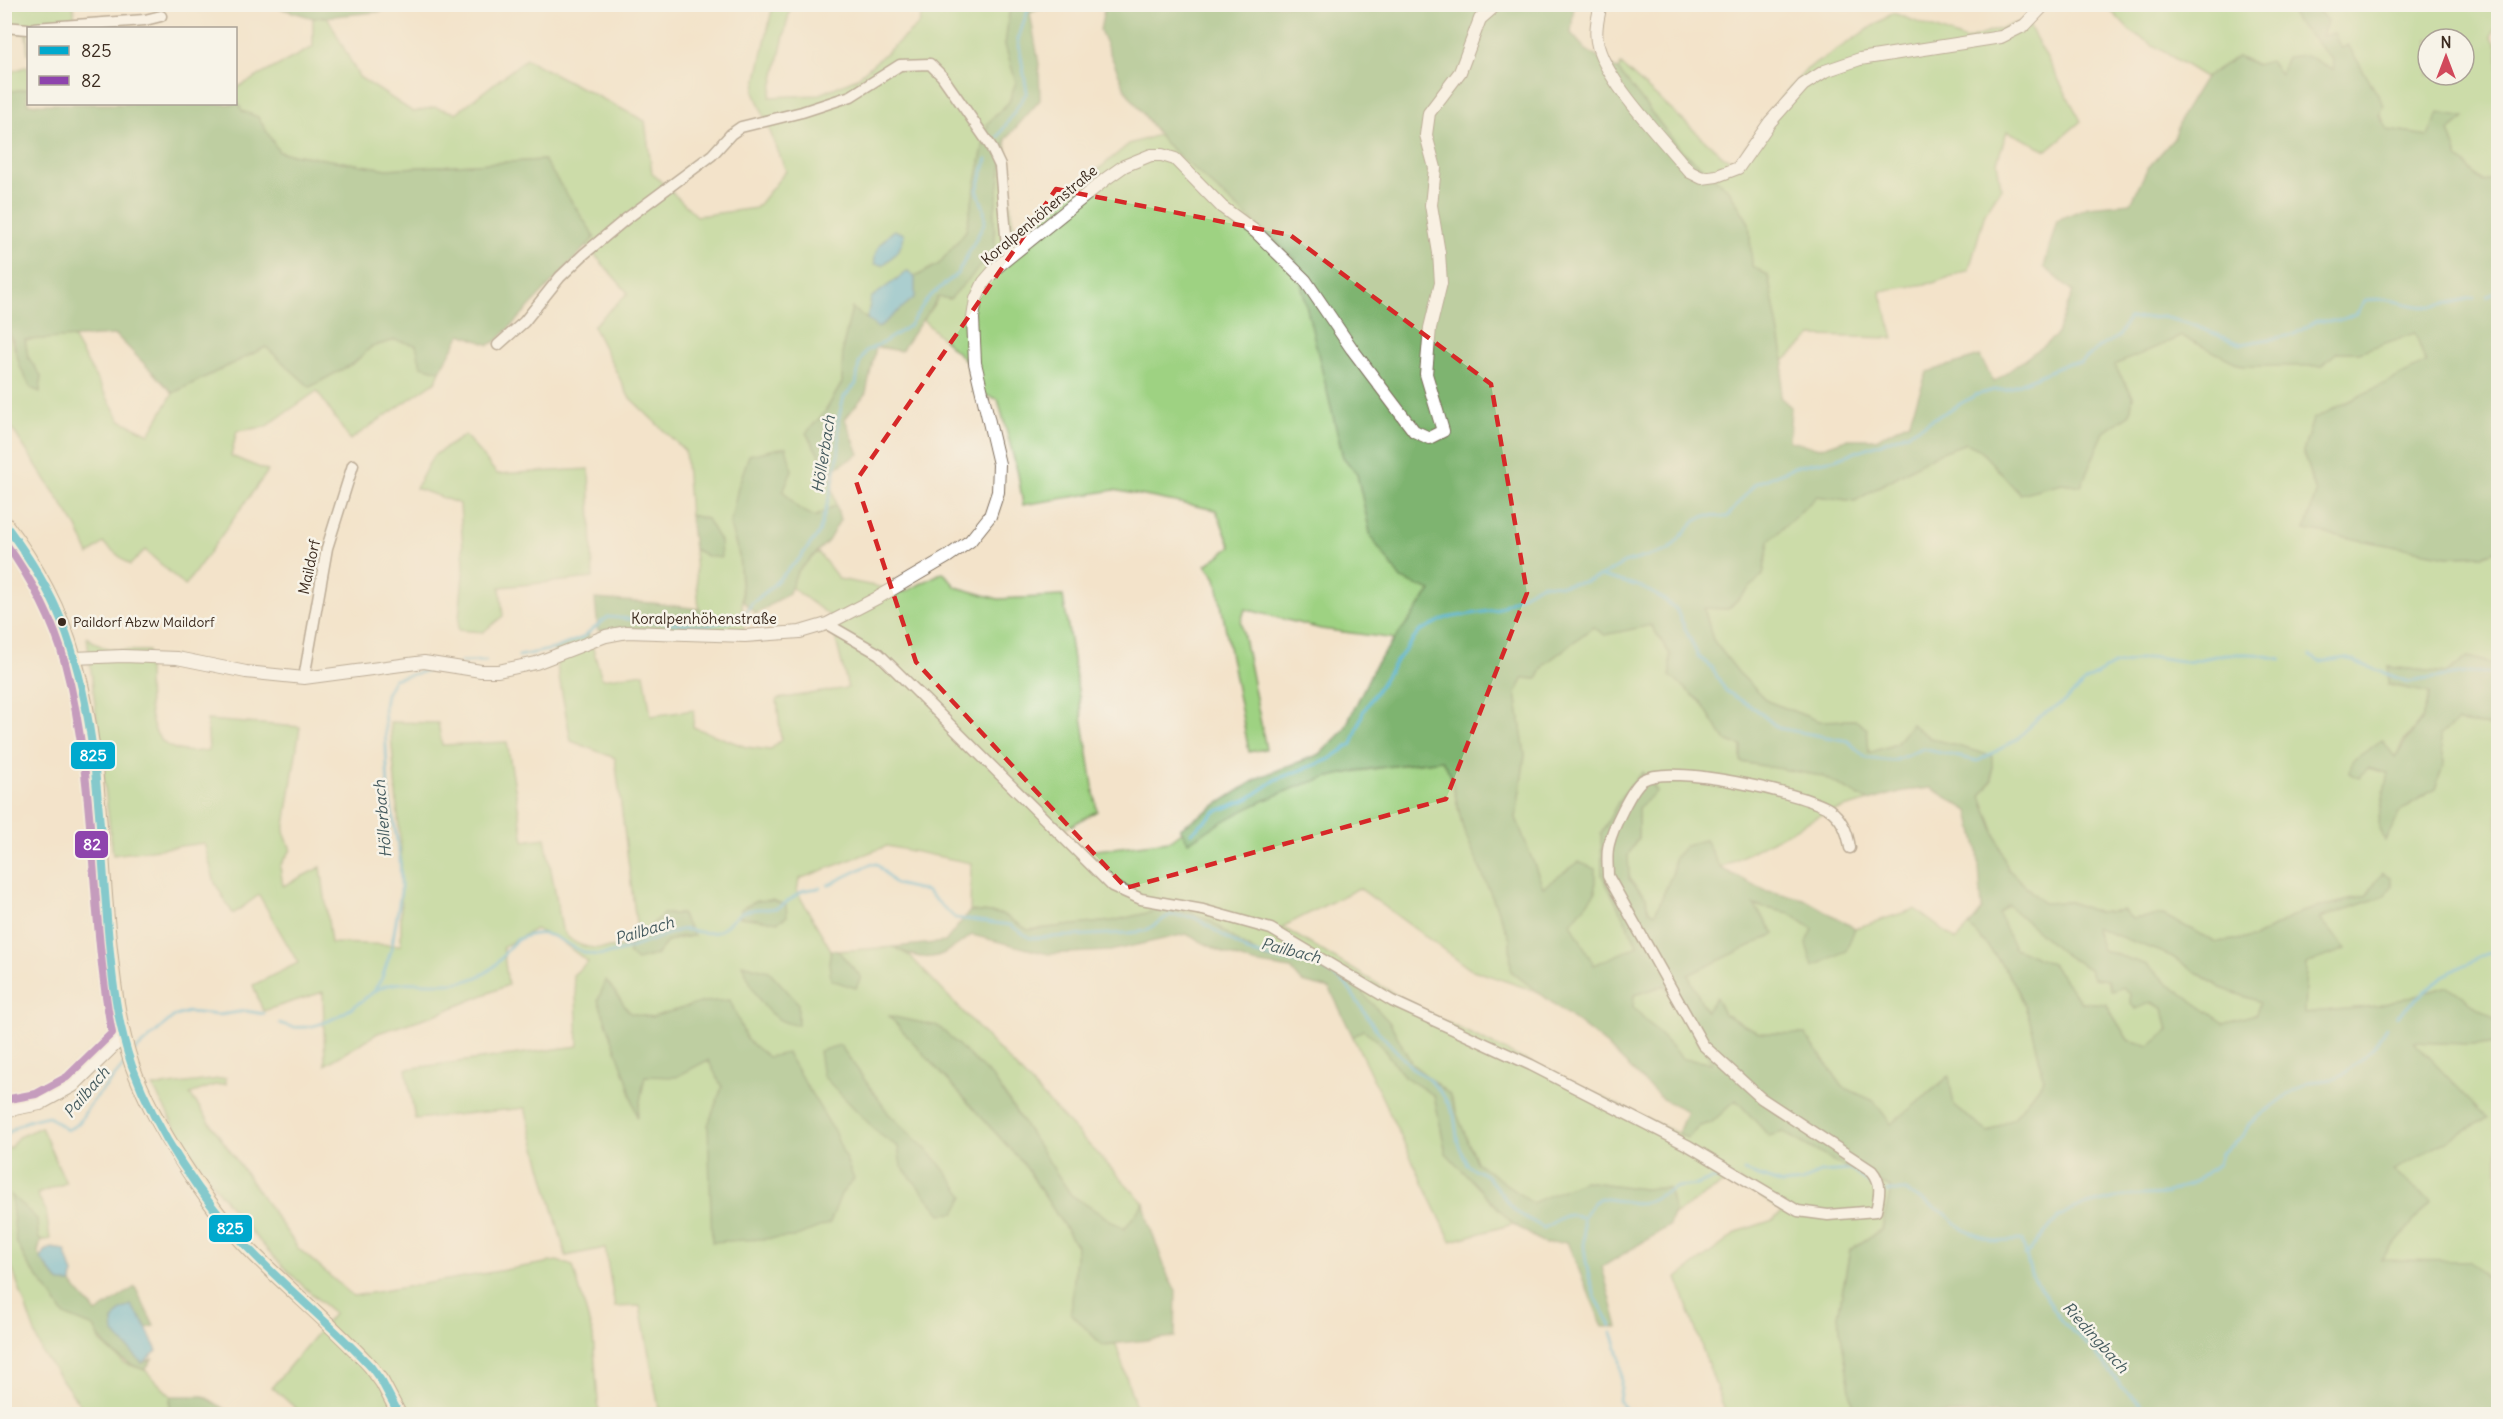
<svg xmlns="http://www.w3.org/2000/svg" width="2503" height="1419" viewBox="0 0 2503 1419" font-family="Delius,sans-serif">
<rect width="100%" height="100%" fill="#f7f3e8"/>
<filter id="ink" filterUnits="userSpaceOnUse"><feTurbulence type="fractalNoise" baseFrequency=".0167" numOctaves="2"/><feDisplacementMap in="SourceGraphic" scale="12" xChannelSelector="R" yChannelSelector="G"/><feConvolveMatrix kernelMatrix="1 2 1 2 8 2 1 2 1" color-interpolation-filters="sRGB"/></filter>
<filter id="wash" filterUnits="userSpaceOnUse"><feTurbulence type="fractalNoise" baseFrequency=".008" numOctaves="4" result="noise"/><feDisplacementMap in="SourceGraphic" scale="24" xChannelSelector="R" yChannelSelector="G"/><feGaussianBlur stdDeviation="1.35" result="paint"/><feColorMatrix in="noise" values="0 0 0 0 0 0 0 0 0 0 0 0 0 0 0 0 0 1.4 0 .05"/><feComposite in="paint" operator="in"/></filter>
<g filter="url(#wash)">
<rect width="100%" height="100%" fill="#f3e3ca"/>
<path fill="#9ed282" stroke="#6c7e50" stroke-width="1.5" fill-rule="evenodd" d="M11,5h62l3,23h-48v27l-2,-21 -21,-4v-21z
M773,5h18l-21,92 48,-2 39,-17 62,-54 5,-19h90l-5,9 -4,31 11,37 -7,20 -21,21 -22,108 -27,33 -24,13 -8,-6 -35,27 -5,21 -15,-10 -9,37 -1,37 -17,29 -18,21 22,39 7,33 -21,12 -16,-8 -16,-18 9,-21 -62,55 9,30 5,77 -42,-1 6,-11 -9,-11 -5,-60 13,7v-37l-17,-4 -5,-64 -56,-54 -36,-71 35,-33 -41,-47 -43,-86 -157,9 -108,-17 -21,-35 -16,-6 -6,-13v-10l77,-41v-29l14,-2 32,61 54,35 22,-5 21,6 70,-54 119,62 7,52 45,43 59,-8 30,-37 -32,-79z
M2106,5h183l6,15 38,40 2,11 -29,-16 -26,20 -42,-19 -33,21 -75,-46z
M2314,5h184v20l-7,11 7,11v130l-14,5 -25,-23 -10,-28 15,-12 -36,17 -40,-6 -41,-85 -6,4 -19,-13zM2428,39h36v36h-36z
M1893,13l73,27 60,-20 55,101 -34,29 -40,-19 -10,31 4,26 -16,25 -16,57 -36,13 -53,8 14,47 -82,-2 -28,25 -16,-85 -16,-10 -3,-43 -21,-34 -48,-40 -62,-79 3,-5 103,92 12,4 39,-56 32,-36z
M28,66v23l-23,3v-18z
M1158,135l7,8 131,116 47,198 14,17 14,63 60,54 -35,48 -75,-10 -76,-20 -4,13 25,127 -17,3 -33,-174 -10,-13 25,-18 -15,-37 -102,-20 -91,15 -5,-31 -20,-75 -24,-7 -7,-30 -44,-42 16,-23 56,-45 -1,-36 12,-78 5,75 5,24 113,-93z
M4,325c11,21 16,43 27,63l9,4 1,-15 -13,-20 -3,-17 47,-4 48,84 29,14 24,-41 93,-46 44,40 44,-24 17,-16 24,-7 22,5 4,21 19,5 -4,10 -86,59 -33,-49 -52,36 -28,4 -6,25 37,15 -83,115 -40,-36 -15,15 -27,-22 -14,12 -12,-28 -72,-109z
M2415,332l11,31 -113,57 -10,32 13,41 -11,37 143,26 36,-1 14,-5v111l-5,3 -25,-7 -21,16 -58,-6 -1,18 42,8 -8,25 -20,26 -7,14 -13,-17 -14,27 20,5 -10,50 7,17 17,-31 33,-20 9,-26 -4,-29 18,-12 40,5v295l-50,-36 -70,20 -74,7 2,-49 14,-46 64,-22h-18l-65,16 -47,26 -38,4 -53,-27 -31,4 -9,-9 -24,3 -29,-11 -27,1 -35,-34 -27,-73 11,-16 -1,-24 -61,-18 -19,-14 -15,20 -27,9 -2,-24 -12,-9 -36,1 -52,-20 -29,-29 -25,-32 -9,-32 24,1 35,-34 6,-34 48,-45 38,5 79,-46 32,-12 13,6 41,45 42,-11 19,3 23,-54 26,-18 3,-18 -19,-31 68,-29 61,30 94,-14h22z
M465,435l32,39 92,-5 4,109 -93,9 3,29 -20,16 -25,-2 6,-66 -4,-60 -44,-16 17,-32z
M818,552l21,27 66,13 38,-20 13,15 42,12 65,-3 34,215 -34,19 18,22 88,-11 13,-9 7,9c37,-22 74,-44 116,-57 44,-14 91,-18 137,-24l8,13 13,55 47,111 1,32 27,21 -68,-23 -111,-81 -77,39 141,84 264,127 13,-12 11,-3 25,-24 33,37 14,-4 59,34 49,22 -9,41 -32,21 -12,66 16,98h-128l-49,-136 63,-47 33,-11 9,-8 -44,-32 -17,5 -49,31 2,-6 -6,-22 -25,1 -59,-8 -51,23 -57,-42 -27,-68 -37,-30 -22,-41 -74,-60 -49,-4 -25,-14 -86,-34 -44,10 -84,9 -26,-16 -32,-3 1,-48 -84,-17 -88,33 -2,13 34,58 -2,12 32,15 -23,-26 56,-4 16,9 234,247 -20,27 -53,-35 -77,-116 -104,-63 134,148 53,82 -6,67 31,32 14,-1 22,70h-478l-20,-108 -25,1 -10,-59 -39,8 -41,-148 -110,11 -9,-50 172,-23 -2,-52 -3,-19 15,-13 -30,-23 -23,-10 -32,18 5,38 -68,28 -62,20 -53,32 -2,-73 -60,19 -10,-26 45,-22 -39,-68 -26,19 -18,-31 -11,-40 -91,12 -26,-218c16,16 40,13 61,14 2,47 -11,112 61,99l-2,-30 93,7 -16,105 7,18 -11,16 3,20 38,-19 10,76 70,2v-94l-11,-129 48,1 4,22 65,-3 17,99 21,-3 17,91c13,24 44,20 67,17v8l27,1 12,-14 25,-5 -12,-22h-17l-26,24 -23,-180 -44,-17 -17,-90 35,-16 13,44 42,-6 7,43 43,-6 -1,17 53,20 24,3 11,-10 -4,-41 71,-11 -18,-72 -39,-29 5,-15zM772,900l6,21 -38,-4z
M1651,625l19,29 1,22 30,26 24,38 16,6 1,16 80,14 47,25 -46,13 -103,54 -15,-28 -31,18 -1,14 -18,42 -7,-3 -2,-14 -17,-18 -1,-24 10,-17v-30l5,-36 -41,103 36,71 -44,20 -24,-43 25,-30 -16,-31 -36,26 -27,-70 9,-63 -9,-62 8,-15 13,1 8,-15 48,-37 12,8z
M1753,905l36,8 56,38 10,-23 60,-19 41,31 13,-14c25,25 48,55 59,89 7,21 11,43 16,64l-30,39 -26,15 -34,-27 -6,-29 -57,48 -17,-24 -31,-14 -38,-53 -46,-1 -35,-19 -18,-3 -18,-36 87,-41z
M2008,905l56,49 43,26 5,11 11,-4 8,7 32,14 5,23 -18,15 -22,-6 -22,-36 -25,-2 -29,-38 -38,-16 -16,-34z
M2094,926l77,30 50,32 40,14 -5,12 -32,9 -56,-39 -21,-19 -45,-15z
M1666,985l46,78 -29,-4 -50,-52 1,-12z
M1363,1029l12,9 29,38 30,20 12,57 67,71 -62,17 -98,-204z
M2413,1042l85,3v250l-1,-8 -117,-26 51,-60 -38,-30z
M226,1078v6l-11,1 -25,9 108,154 55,48 204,-35 16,5 20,70 6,78h-297l-30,-27 62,-74c-52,-42 -108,-106 -144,-162 -14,-20 -25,-43 -37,-64z
M41,1127l25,56 -29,11 9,17 4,28 -9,2 -3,-4 -1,-18 -25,-23 4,45 12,24 20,25 16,25 30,12 7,15 23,21 21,7 26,26 -3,18h-81l-45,-61 -37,-105v-100h5l8,-11z"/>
<path fill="#7eb470" stroke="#5c6f47" stroke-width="1.5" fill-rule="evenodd" d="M269,5h136l-28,7 -64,6z
M1014,5h34l-18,8 9,51 1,36 -34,39 -12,77 1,35 -45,48 -12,-2 -37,54 -25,-4 -10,46 -21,26 14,35 -30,18 -23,-39 19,-21 17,-29 1,-37 9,-38 26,19 37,-30v-20l24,-13 27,-33 22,-108 21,-21 7,-20 -11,-37 4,-31z
M1105,5h469l-3,28 15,17 32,20 62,79 48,40 21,34 3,43 16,9 16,86 -4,36 11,10 -2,34 31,7 26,-9h30l33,-17 18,-50 53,-16 14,26 62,-46 17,-45 -29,-24 13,-47 31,-13 43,-4 16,-34 27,-31 8,-23 23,-38 33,-21 18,9 14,-4 10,13 7,-17 19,-2 28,15 -1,-10 -38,-40 -6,-15h25l13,16 -5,15 12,-3 7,16 7,-4 36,60 -5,11 9,14 40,6 11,-23 26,5 -16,13 10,28 24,23 15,-5v373l-14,5 -36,1 -143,-26 11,-37 -13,-41 10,-33 113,-56 -11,-30 -56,19h-22l-15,14h-79l-61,-30 -68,29 19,31 -3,18 -26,18 -23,54 -19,-3 -42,11 -41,-45 -13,-6 -32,12 -79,46 -38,-5 -48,45 -6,34 -35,34 -24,-1 9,32 25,32 29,29 52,20 36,-1 12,9 2,24 27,-9 15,-20 19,14 62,18v24l-11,16 27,73 35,34 27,-1 29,11 24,-3 9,9 31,-4 53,27 38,-4 47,-26 65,-16 16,-23 8,5 2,8 -8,10 -64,22 26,31 -40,15 -2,49 74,-7 70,-20 50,36v23l-84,-3 73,76 -94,53 38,30 -50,59 88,1 28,26 1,127h-644l-16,-98 12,-66 32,-21 9,-41 -49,-22 -59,-34 -14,4 -33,-36 -25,23 -11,3 -13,12 -9,-5 9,-22 -25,-12 -59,-57 -92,-71 -1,-32 -47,-111 -13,-55 -8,-13c-46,6 -95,9 -139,25 -41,14 -77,34 -115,57l-8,-14 80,-51 60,-23 24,-24 31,-65 56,-74 -30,-12 -30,-42 -14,-63 -14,-17 -48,-198 -130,-116 -39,-52 -26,-61zM1651,625l19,29v22l31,26 24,38 16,6v16l81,14 47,25 34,-10 28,-3 38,23 9,41 4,58 -13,16c25,25 49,55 59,89 7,21 11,43 16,64l-30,39 -26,14 -34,-26 -5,-29 -58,47 -17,-23 -31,-14 -38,-53 -46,-1 -35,-19 -8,-17 -10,14 -18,-36 87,-41 -21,-29 35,8 24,16 -7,15 7,23 33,-16 9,-23 -51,-29 -40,-9 -44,-22 -15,-28 -19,5 -12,13 -1,14 -18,42 -6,-3 -3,-14 -17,-18 -1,-24 10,-17v-30l19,-17 -14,-19 -22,25 -20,37 1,41 36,71 -44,19 -23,-42 24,-30v-24l-16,-7 -36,25 -27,-69 9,-63 -9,-62 8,-15 13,1 8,-15 48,-37 12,8zM2008,905l56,49 25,15 4,9 14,2 5,11 11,-4 7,7v8l6,7 16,-7 11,6 5,23 -18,15 -22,-6 -22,-36 -25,-2 -29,-38 -38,-16 -15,-34zM2094,927l77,29 50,32 39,14 -4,12 -32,9 -56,-39 -21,-19 -45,-15zM1665,985l47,78 -29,-4 -50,-52 1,-12z
M28,89v15h208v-6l6,13 16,6 21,35 108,17 157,-9 51,77 -97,103 -9,5 -28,-11 -21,37 -19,-5 -5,-21 -21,-5 -24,7 -17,16 -44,24 -44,-40 -93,46 -57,-58 -91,5 3,17 13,19 -1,16 -9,-4 -11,-21 -6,-24 -9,-18 -1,-101 3,-1 -3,-8 1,-123z
M786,447l6,23 -9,21 16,18 16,8 21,-12 4,15 -12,21 -31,31 -8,21 -33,21 -13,-13 -4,-46 -9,-30 8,-38 11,-32z
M690,515l17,4 13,22 1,17 -14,-2 -13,-7z
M595,599l58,4 46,6 9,11 -6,11 -84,-3 -20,3z
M2468,657l25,7 5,-3v66l-40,-5 -18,12 4,29 -9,26 -33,20 -17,32 -7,-18 10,-50 -20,-5 -9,10 -9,-5 2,-12 30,-21 13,17 27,-38 8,-26 -42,-9v-17l59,6z
M772,900l14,5 1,11 -9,6 -38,-5 1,-8 15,-8z
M970,911l32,3 26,16 84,-9 44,-10 35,1 20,9 31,24 25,14 49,4 39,22 35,38 22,41 37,30 27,68 56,41 52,-22 59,8 25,-1 6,22 -5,16 -67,41 16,60h-15l-36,-85 -22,2 -32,-20 -67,-71 -12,-57 -30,-20 -29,-38 -12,-8 -10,7 -23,-48 -28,-7 -11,-13 -38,-6 -29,-10 -38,-19 -76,17 -62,3 -76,-19c-30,21 -42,32 -78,12l51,-5z
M663,914h18l13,22 -14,1 -12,4 -12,14 -19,5 -8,-6v-8z
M831,950l7,1 23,26 -5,11 -25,-8 -2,-18z
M742,964l27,7 29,32v22c-33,-2 -45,-36 -56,-61z
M606,980l24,33 22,4 51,-15 27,-2 17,40 21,17 19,-4 47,78 20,48 -13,15 -11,29 -36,14 -82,5 -4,-117 14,-38 -14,-27 -32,17 -31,-1 -8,41 -10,-37 -29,-80z
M889,1016l49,10 56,53 77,116 53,34 20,-26 5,21 20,55 7,12 -1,46 -73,8 -31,-32 6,-67 -53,-82z
M840,1045l49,69 46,44 29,38 -9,17 -14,1 -40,-48 -3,-19 -19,-13 -56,-58 -4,-25z
M11,1195l26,24 1,18 3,4 -3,11 10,17 12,14h12c3,7 18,20 24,30l39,-26 19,39 -8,2 -2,-5 -31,-3 1,13 28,30 10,-4 -7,11c-23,-8 -40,-20 -51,-43l-30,-12 -16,-25 -20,-25 -12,-24z
M171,1396h33l29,18h-65z"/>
<path fill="#55b4d4" stroke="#486f79" stroke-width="1.5" d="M894,230l10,4c-1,14 -11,23 -21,31l-8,-1c-3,-15 10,-25 19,-34z
M908,271l7,6v20l-37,31 -11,-9 4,-21z
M51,1248l14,2 8,24 -1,9h-12l-19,-24 4,-8z
M131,1305l13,18 13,28 -15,12 -28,-30 -1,-12 8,-11z"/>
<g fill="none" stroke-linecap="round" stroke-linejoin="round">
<path stroke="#55b4d4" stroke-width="3" d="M998,137l29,-45 -9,-53 12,-35
M2487,297l9,-5 2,2
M1601,576l38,10 23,12 14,11 22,47 13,11 15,24 31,19 21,18 70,13 18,17 27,3 30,-12 55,12 38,-21 23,-23 26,-16 23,-21 25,-15 42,-8 33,5 37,-8h30l26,5
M519,656l34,-7 29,-11 26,-21 97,9 37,-7 10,-16 15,-12 32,-32 20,-26 13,-46 7,-37 -1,-30 6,-23 12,-13 3,-20 7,-13 18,-9 25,-16 19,-28 30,-25 27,-51 -1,-13 -7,-19 10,-31
M2310,656l10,6 25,-4 63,24 64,-10 26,2
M461,662l25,-1
M1191,833l24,-21 33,-13 29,-20 51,-19 24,-16 11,-32 29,-45 28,-36 26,-13 50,-8 46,-26 20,1 22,-3 17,-6 23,-13 45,-13 25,-28 11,-6 22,1 28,-33 42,-18 38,-7 55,-19 20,-8 66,-37 18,-5h12l62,-27h12l23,-18 15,-8 10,-18 35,-2 24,6 54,21 52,-9 23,-14h23l18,-8 9,-13c25,-3 30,3 52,6 19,3 38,-6 56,-8
M828,885l43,-21h6l18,20 31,7 29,27 55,7 20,13 98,-5 17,-2 25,-16 24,2 55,35 30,8 29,3 13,4 24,16 30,45 39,42 14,8 15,17 11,20 4,28 9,22 20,11 29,36 28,16c14,-8 23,-18 39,-10
M375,989l7,-11 9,-27 10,-60 -1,-33 -12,-70 -4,-82 2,-12 8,-15 36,-9
M2397,1016l46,-40 55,-28
M280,1023c26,12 57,-4 79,-20 10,-7 14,-13 26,-17 36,-10 74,8 106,-17 19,-15 14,-30 44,-35 22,-3 35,16 55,20 21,5 65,-16 86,-23 14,-5 24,5 40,1 9,-2 16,-14 25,-19 16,-7 21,-2 35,-5 10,-3 18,-13 27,-17 5,-2 12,-2 17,-3
M135,1051l38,-34 15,-5 31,3 27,-4 18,3
M4,1138c12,-15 25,-18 44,-22l19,14c18,-9 12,-10 22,-24 10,-14 24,-26 35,-41
M1744,1171l38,13 20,-2 18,-10 31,-2 23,17
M1886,1191h20l40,23 18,16 31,12 27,-2 9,34 32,49 32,29 27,35 31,27
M1583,1218l10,-15 7,-5 42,6 35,-17 20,-2 12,-5 21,-3
M1583,1218c0,26 2,51 11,75 4,12 13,21 17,33
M2025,1256l32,-37 18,-11 48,-12 43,-2 30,-13 22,-17 3,-11 22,-16 6,-13 34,-26 26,-16 25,-3 9,-4 29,-26 14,-22
M1612,1333c9,24 12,42 7,67l9,14"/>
</g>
</g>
<g filter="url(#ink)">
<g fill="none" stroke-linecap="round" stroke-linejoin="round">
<g stroke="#7b6b5a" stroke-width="13">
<path id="minor" d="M4,27l24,2
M34,28l111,-8 16,-4
M498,345l26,-23 36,-45 24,-23 42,-35 86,-64 19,-21 10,-7 61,-15 49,-16 49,-31 30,-1 12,12 48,69 10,21 8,92
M827,624l52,30 233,232 29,13 62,11 68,19 121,72 139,64 158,81 109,65 30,4 48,-4c3,-15 7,-27 -4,-40l-111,-73 -58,-53 -95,-169c0,-10 -2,-22 1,-32 3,-14 23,-57 34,-64 27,-17 159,13 186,29 13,9 19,25 21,39
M304,678l23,-130 26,-83"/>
</g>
<g stroke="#7b6b5a" stroke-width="14">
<path id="tertiary" d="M1601,4c-3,13 -7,29 -3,42 9,35 59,87 83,116l9,10 12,6 15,-2 21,-8 32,-46 33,-37 22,-14 35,-12 141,-22 24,-12 20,-21
M74,658l49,-2 54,2 69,14 58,6 120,-16 57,9h17l38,-8 70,-27 21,-4 118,4 55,-4 27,-8 52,-27 68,-40 23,-16 20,-25 8,-24 1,-28 -24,-101 -2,-45 3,-19 8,-17 13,-15 110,-89 17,-12 27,-11h11l13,4 47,48 34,25 49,48 47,69 62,82 15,7 14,-7 -17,-57 4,-46 11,-45 -2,-30 -8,-48 4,-37 -9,-33 3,-22 31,-41 20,-53 17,-15
M4,1111l36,-7 33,-18 50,-49"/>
</g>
<g stroke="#7b6b5a" stroke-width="16">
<path id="secondary" d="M4,522c31,41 56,86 70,136 25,84 25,174 33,261 5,50 9,98 25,146 20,56 76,143 118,185 39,40 83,75 121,117l11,15 17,32"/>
</g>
<use href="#minor" stroke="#fff" stroke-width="10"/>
<use href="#tertiary" stroke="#fff" stroke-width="12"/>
<use href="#secondary" stroke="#fbe6c3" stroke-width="14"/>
<g stroke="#f7f3e8" stroke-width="12">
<path id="bus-1" d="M4,523c23,31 44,63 58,99 35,90 36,188 44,283 4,53 8,110 26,161 25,67 69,133 118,184 39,41 83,76 121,117l11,15 17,32"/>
</g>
<g stroke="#f7f3e8" stroke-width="12">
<path id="bus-2" d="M4,541c26,36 49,78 61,122 32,120 24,248 47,370l-45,44 -31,17 -32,6"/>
</g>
<use href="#bus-1" stroke="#00a9ce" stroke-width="8"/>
<use href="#bus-2" stroke="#8e44ad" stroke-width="8"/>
</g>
</g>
<path d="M0 0H2503V1419H0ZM1056,189l234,46 201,149 36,209 -81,206 -320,89 -210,-226 -60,-181z" fill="#f3e3ca" fill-opacity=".55" fill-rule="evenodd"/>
<path fill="none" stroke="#d62828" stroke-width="4.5" stroke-dasharray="12 8" stroke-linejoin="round" d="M1056,189l234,46 201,149 36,209 -81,206 -320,89 -210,-226 -60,-181z"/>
<circle fill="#3b2a1e" stroke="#f7f3e8" stroke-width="2" cx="62" cy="622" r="5"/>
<g text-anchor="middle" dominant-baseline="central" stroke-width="5" stroke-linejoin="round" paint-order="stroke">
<g font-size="14" fill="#3b2a1e" stroke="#f7f3e8" text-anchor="start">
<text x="73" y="622">Paildorf Abzw Maildorf</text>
</g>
<g font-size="15" fill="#3b2a1e" stroke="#f7f3e8">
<text transform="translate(1039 215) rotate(-40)">Koralpenhöhenstraße</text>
<text transform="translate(309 567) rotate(-78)">Maildorf</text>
<text x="704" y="618">Koralpenhöhenstraße</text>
</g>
<g font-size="16" font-style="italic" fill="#445a5e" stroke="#f7f3e8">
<text transform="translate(823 454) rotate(-81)">Höllerbach</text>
<text transform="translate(382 819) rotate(-95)">Höllerbach</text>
<text transform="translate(644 930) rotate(-17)">Pailbach</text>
<text transform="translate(1291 950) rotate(14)">Pailbach</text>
<text transform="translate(86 1092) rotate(-50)">Pailbach</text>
<text transform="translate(2096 1337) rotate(48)">Riedingbach</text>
</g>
</g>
<g stroke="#f7f3e8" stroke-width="2">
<rect x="70" y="741" width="46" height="29" rx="6" fill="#00a9ce"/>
<rect x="74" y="830" width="35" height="29" rx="6" fill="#8e44ad"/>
<rect x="208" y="1214" width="45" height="29" rx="6" fill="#00a9ce"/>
</g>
<g font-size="16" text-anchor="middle" font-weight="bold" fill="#fff">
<text x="93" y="761">825</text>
<text x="92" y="850">82</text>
<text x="230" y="1234">825</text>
</g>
<rect width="2503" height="1419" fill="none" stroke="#f7f3e8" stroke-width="24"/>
<rect x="27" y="27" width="210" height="78" fill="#f7f3e8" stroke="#aca397" stroke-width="1.5"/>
<rect x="39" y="46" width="30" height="9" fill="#00a9ce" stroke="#aca397" stroke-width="1.5"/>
<text x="81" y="57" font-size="18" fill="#3b2a1e">825</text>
<rect x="39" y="76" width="30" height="9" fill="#8e44ad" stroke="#aca397" stroke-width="1.5"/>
<text x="81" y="87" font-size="18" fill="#3b2a1e">82</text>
<g transform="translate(2446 57)"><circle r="28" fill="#f7f3e8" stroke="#aca397" stroke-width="1.5"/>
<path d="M0-4.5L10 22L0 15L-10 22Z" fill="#d1495b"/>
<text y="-9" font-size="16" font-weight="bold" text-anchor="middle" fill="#3b2a1e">N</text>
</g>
</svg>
